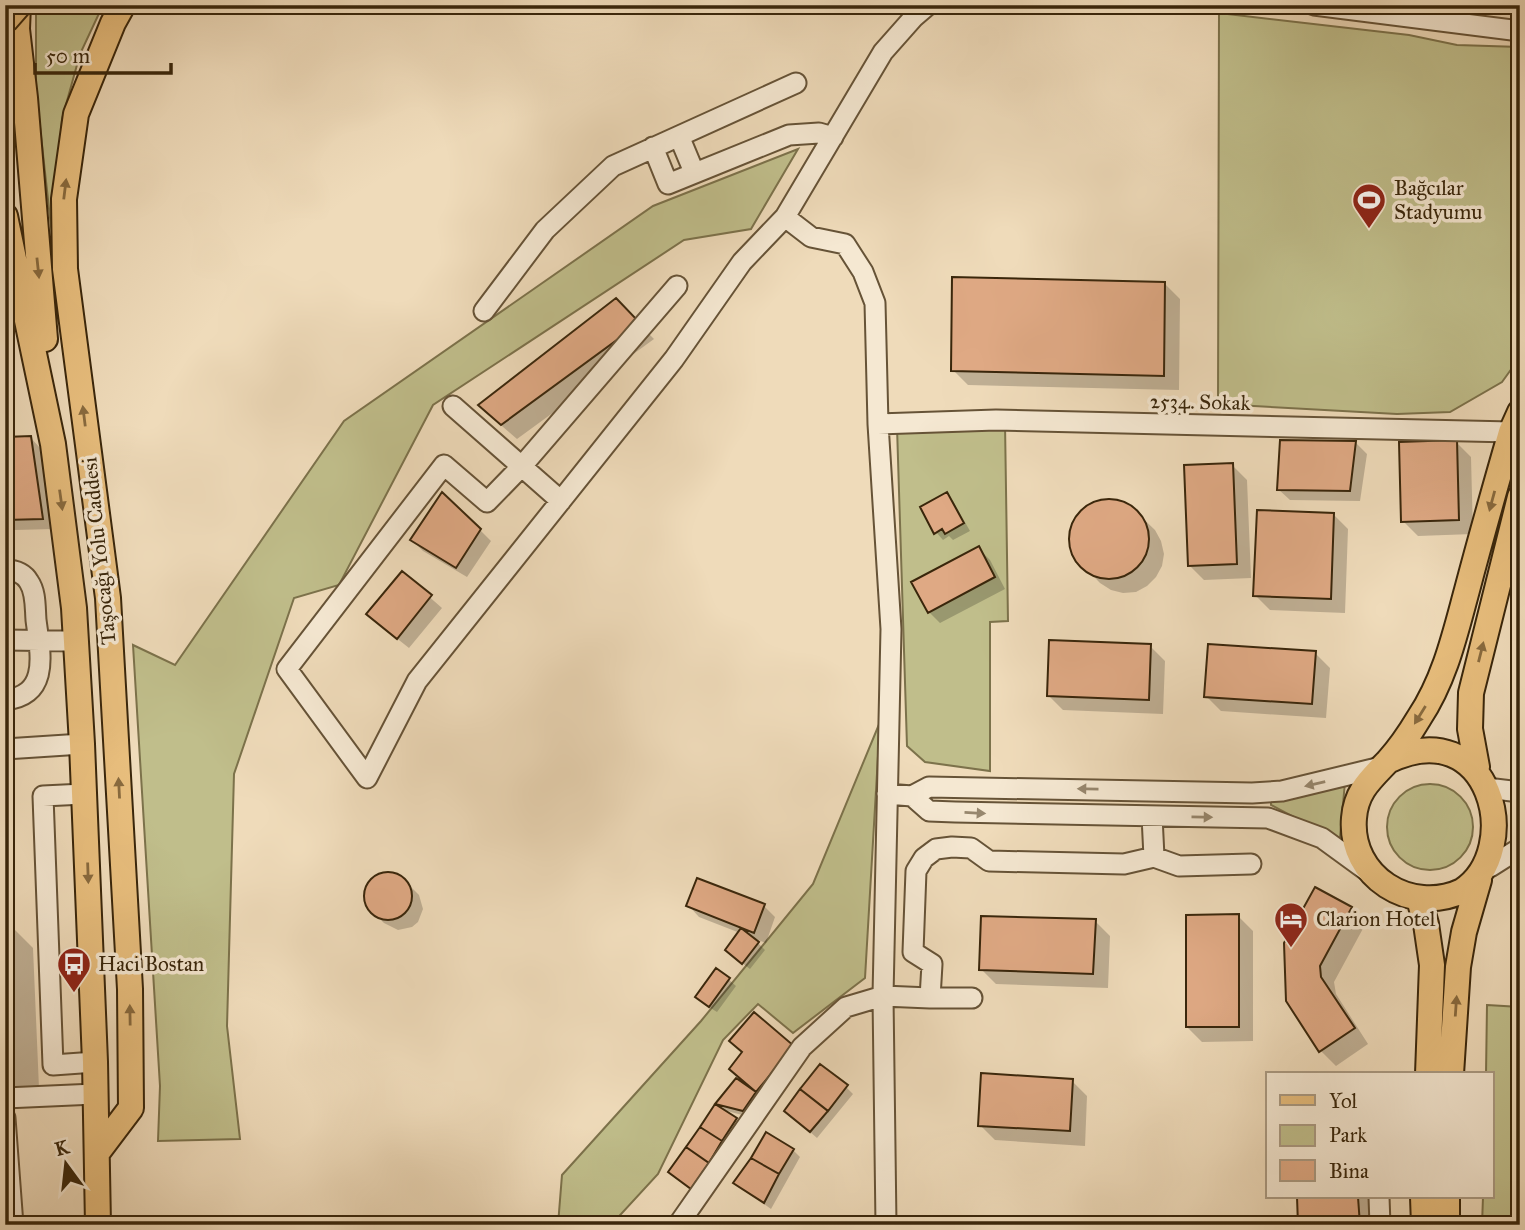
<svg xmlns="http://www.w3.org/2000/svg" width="1525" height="1230" viewBox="0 0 1525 1230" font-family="'IM FELL Great Primer',serif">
<rect width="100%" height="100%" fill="#efdbba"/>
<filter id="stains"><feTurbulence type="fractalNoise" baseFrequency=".00286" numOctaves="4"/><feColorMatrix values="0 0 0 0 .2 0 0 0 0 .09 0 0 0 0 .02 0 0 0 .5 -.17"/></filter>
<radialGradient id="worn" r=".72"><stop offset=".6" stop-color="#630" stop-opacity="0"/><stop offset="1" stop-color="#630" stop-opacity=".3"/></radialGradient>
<path fill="#c0be8b" stroke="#7c724b" stroke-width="2" d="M40,5h63l-23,49 -18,65 -9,126 -17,-155v-80z
M1219,13l190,22 48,10 63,2v310l-18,25 -52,30 -53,2 -179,-10z
M798,149l-47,80 -67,11 -251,165 -94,180 -45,13 -60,176 -7,252 13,113 -82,2 2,-55 -27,-441 42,20 169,-244 309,-215z
M1005,423l3,198 -18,1v149l-65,-9 -18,-16 -10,-319z
M880,722l-15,256 -72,55 -35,-29 -35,36 -65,134 -47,51h-53l4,-50 139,-154 112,-137z
M1345,782l-5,55 -7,1 -62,-33v-5z
M1387 827a43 43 0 1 1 86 0a43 43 0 1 1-86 0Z
M1487,1005l33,2v218h-38l1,-28h9v-123h-6z"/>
<path fill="#0003" d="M1516,5l-1,9 -11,-1 -7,-7z
M1165,284l15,15 -1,91 -211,-5 -15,-15z
M615,300l39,39 -137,100 -22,-19z
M30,437l11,12 12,80 -38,1 -10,-10v-81z
M1456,442l15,15 2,77 -55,2 -15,-15z
M1356,443l11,11 -7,47 -70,-1 -12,-11z
M1232,465l15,15 4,98 -47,2 -15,-15z
M946,494l7,7 17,30 -17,9 -4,-4 -6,4 -7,-8z
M1105,501h13l12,5 25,24 6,11 3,13 -2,12 -6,11 -9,9 -11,6 -13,1 -12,-3 -11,-7 -24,-25 -5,-12v-13l4,-12 8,-10z
M1333,514l15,15 -3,84 -75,-3 -15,-15z
M480,530l11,11 -24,36 -44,-26 -11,-11z
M979,549l11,11 15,29 -65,34 -11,-11z
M402,573l40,35 -33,40 -29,-23z
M1150,646l15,15 -2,53 -100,-4 -15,-15z
M1315,653l15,15 -4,50 -105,-7 -15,-15z
M389,874l13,4 17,17 4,14 -5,13 -6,5 -14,3 -14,-7 -12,-12 -6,-14 4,-15 6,-5z
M698,880l66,26 11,11 -9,26 -13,-5 12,12 -15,19 -16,-12 6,-24 -41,-16 -11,-12z
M1315,889l36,19 15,15 -32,59 2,12 32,50 -32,22 -15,-15z
M1238,916l15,15v110l-51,1 -15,-15z
M5,920l28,28 6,140 -34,1z
M1095,921l15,15 -2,52 -112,-4 -15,-15z
M728,979l8,7 -19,26 -13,-8z
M793,1047l-43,70 -27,-7 20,16 -44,69 -22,-16 -7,-7 52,-63 -5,-5 34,-14z
M1072,1081l15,15 -2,50 -90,-6 -15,-15z
M846,1087l7,7 -36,44 -31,-27z
M793,1150l7,7 -29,52 -36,-26z
M1298,1197h74l1,28h-73z
M710,1219l9,6h-12z"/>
<path fill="#dfa984" stroke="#39260b" stroke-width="2" d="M952,277l213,5 -1,94 -213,-5z
M616,298l24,25 -139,102 -23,-20z
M31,436l12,83 -38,1v-83z
M1280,440l76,1 -6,50 -73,-1z
M1457,440l2,80 -58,2 -2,-80z
M1233,463l4,101 -49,2 -4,-101z
M442,492l39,37 -25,39 -46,-28z
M947,492l17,31 -19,11 -3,-5 -8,5 -14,-27z
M1069 539a40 40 0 1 1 80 0a40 40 0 1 1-80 0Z
M1257,510l77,3 -3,86 -78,-3z
M979,546l16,31 -67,36 -17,-31z
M402,571l30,24 -35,44 -31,-25z
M1049,640l102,4 -2,56 -102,-4z
M1208,644l108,7 -4,53 -108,-7z
M364 896a24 24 0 1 1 48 0a24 24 0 1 1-48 0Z
M697,878l68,26 -11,29 -68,-27z
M1315,887l37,20 -32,59 1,11 34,51 -36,24 -33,-51 -2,-58z
M1239,914v113h-53v-112z
M981,916l115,3 -3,55 -114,-4z
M741,928l18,14 -17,22 -17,-14z
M716,968l14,10 -21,29 -14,-10z
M754,1012l40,34 -38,46 -27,-23 13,-17 -13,-11z
M820,1064l28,21 -20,26 -28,-22z
M981,1073l92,6 -3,52 -92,-5z
M736,1078l20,14 -13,19 -28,-7z
M800,1089l28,22 -18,21 -26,-21z
M715,1104l22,14 -15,23 -22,-14z
M700,1127l22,14 -13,22 -23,-16z
M766,1132l28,17 -15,25 -28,-16z
M686,1147l23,16 -18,26 -23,-17z
M751,1158l28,16 -15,29 -31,-20z
M1297,1197h61l2,28h-62z"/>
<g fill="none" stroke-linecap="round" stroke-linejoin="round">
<g stroke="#665337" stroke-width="23">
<path id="minor" d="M1314,5l206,26
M679,136l15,36
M653,147l15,37 121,-49 30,-2 14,4
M785,217l26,20 34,7 18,28 12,31 3,121 13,205 -8,367 3,229
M677,286l-155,180 -35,36 -43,-37 -157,204 80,109 50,-97 257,-322 68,-97 43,-45 98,-165 31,-35 14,-12
M484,311l61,-81 68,-64 183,-83
M453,406l108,95
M878,424l118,-4 515,12 9,3
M5,570c10,0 19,3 24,12 7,10 6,25 7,38 4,32 15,75 -31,80
M5,640l71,1
M5,749l77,-5
M1495,789l25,3
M84,794l-41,2 10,269 42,-3
M887,794l25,2 17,-9 323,6 30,-2 99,-24
M912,796l17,15 26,1 313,6 54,20 48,35
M1152,816l2,41
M1490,867l30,-19
M930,998h42
M5,1098l90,-4
M5,1118l8,107
M1379,1197l1,28
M678,1225l124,-178 44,-40 37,-11 47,2 2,-34 -19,-12 3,-81 8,-13 12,-9 16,-2 19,1 18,13 135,3 30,-7 25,9 72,-2"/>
</g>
<g stroke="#39260b" stroke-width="28">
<path id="major" d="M18,5l-1,24 8,69 20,241
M5,216l48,228 21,164 8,136 13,318 3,163
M1388,761c103,-50 137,89 74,130 -51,24 -113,-14 -108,-73 2,-27 17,-39 34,-57 12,-13 22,-28 31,-43 26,-39 36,-84 48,-128 14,-53 29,-106 44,-158l9,-20
M1477,767l-7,-38 1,-36 49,-196
M1419,899l7,25 6,41 -4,109
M1451,1074l7,-107 6,-35 15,-52
M97,1153l34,-45 -1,-119 -22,-391 -43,-329 -1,-70 12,-85 37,-91 10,-18
M1423,1197l1,28
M1447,1225v-28"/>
</g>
<use href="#minor" stroke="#f5e8d2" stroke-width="19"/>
<use href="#major" stroke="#e8be7d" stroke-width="24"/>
<g stroke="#39260b" stroke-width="28" stroke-linecap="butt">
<path id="major-bridge" d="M5,21l14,-16"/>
</g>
<use href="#major-bridge" stroke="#e8be7d" stroke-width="24"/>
</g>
<defs><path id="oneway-solid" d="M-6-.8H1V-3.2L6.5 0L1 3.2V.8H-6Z" transform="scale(1.75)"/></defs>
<g fill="#886a3e">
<use href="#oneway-solid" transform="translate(65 189) rotate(-83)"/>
<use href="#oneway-solid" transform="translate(38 268) rotate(84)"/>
<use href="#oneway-solid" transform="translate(84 416) rotate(-97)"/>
<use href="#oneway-solid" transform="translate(61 500) rotate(82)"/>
<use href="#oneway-solid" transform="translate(1492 501) rotate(105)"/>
<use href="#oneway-solid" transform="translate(1481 652) rotate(-76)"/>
<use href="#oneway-solid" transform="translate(1420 715) rotate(122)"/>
<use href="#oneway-solid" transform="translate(119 788) rotate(-93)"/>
<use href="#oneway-solid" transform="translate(88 873) rotate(88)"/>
<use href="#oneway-solid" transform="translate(1456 1006) rotate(-86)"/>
<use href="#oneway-solid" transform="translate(130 1015) rotate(-91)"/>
</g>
<g fill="#97876e">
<use href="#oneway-solid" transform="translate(1315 784) rotate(167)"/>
<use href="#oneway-solid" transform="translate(1088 789) rotate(-179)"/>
<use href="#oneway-solid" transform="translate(975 813) rotate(3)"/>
<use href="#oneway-solid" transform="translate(1202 817) rotate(1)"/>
</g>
<defs>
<g id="stadium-pin" transform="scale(1.75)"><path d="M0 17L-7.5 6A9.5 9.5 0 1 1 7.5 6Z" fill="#8f2418" stroke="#f5e8d2"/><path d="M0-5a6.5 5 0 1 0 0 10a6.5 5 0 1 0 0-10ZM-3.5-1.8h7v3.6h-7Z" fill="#fff"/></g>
<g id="hotel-pin" transform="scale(1.75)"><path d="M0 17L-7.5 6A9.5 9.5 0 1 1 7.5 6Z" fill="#8f2418" stroke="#f5e8d2"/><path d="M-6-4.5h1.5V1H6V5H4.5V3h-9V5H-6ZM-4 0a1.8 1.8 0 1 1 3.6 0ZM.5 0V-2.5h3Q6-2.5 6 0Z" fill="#fff"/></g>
<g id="bus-pin" transform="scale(1.75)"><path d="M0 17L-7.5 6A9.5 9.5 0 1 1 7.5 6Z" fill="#8f2418" stroke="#f5e8d2"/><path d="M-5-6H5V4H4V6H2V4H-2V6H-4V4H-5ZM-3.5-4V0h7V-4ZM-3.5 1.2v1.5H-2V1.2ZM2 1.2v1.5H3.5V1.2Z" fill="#fff"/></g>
</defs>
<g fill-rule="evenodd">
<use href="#stadium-pin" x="1369" y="200"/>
<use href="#hotel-pin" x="1291" y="919"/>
<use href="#bus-pin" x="74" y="964"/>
</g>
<g text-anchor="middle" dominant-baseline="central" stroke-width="7" stroke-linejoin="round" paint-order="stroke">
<g font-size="21" fill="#39260b" stroke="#f5e8d2" text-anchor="start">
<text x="1394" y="188">Bağcılar<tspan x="1394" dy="24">Stadyumu</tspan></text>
<text x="1316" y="919">Clarion Hotel</text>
<text x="98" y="964">Haci Bostan</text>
</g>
<g font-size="21" fill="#39260b" stroke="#f5e8d2">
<text transform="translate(1200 402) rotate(1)">2534. Sokak</text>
<text transform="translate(99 551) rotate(-96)">Taşocağı Yolu Caddesi</text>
</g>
</g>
<rect width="1525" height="1230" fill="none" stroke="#efdbba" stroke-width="28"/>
<rect x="7" y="7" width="1511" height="1216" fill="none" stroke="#39260b" stroke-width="3.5"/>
<rect x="14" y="14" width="1497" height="1202" fill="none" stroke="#39260b" stroke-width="2"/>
<rect x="1266" y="1072" width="228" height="126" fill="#f5e8d2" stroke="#aa9a82" stroke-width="2"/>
<rect x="1280" y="1095" width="35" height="10" fill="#e8be7d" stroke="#aa9a82" stroke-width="2"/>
<text x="1329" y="1108" font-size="21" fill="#39260b">Yol</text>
<rect x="1280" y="1125" width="35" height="21" fill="#c0be8b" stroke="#aa9a82" stroke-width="2"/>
<text x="1329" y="1142" font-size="21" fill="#39260b">Park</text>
<rect x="1280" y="1160" width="35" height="21" fill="#dfa984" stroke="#aa9a82" stroke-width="2"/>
<text x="1329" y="1178" font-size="21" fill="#39260b">Bina</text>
<g transform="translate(66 1164) rotate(345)" stroke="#f5e8d2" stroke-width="5" paint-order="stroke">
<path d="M0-5L12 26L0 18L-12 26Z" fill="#39260b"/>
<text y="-10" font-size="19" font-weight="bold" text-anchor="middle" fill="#39260b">K</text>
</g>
<path d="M35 63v10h136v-10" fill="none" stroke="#39260b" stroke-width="3.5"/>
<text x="46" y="63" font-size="21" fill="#39260b" stroke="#f5e8d2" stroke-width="5" paint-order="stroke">50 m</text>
<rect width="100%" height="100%" filter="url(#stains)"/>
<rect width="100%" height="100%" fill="url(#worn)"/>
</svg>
